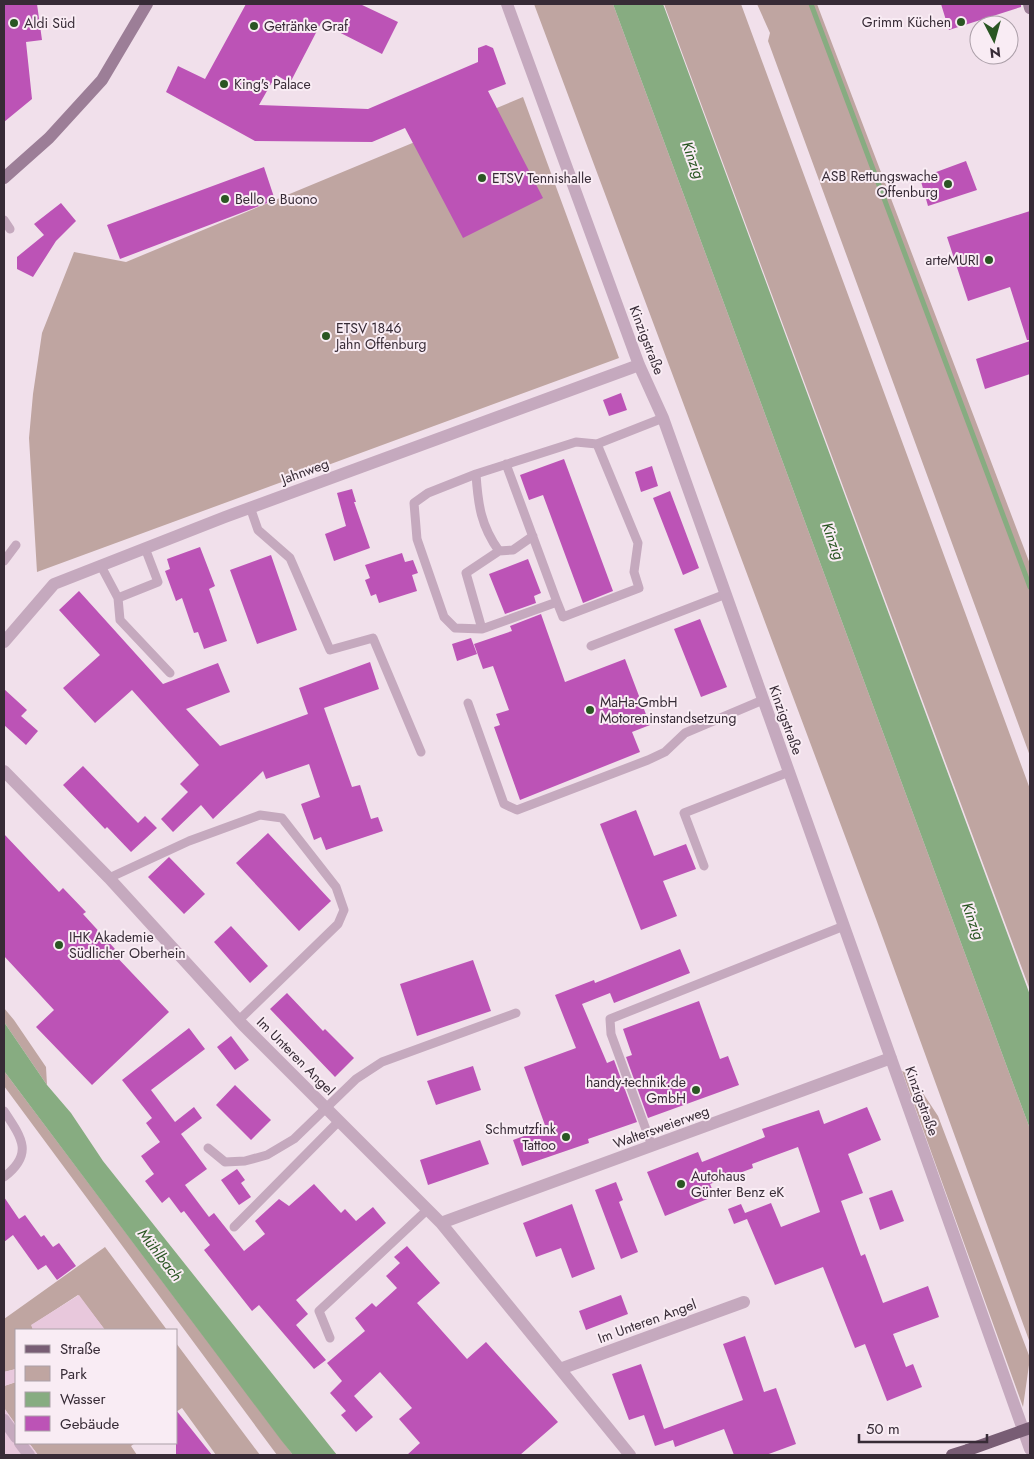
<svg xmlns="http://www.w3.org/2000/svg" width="1034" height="1459" viewBox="0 0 1034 1459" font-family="Jost,sans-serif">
<rect width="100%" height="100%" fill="#f1e0eb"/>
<path fill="#bfa5a1" d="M534,4h79l417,1125v214l-154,-424z
M664,4h77l289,785v201z
M757,4h60l213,560v192l-262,-715 2,-8z
M523,97l96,261 -582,214 -8,-134 4,-44 9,-61 32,-81 52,10z
M4,1008l10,12 32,47 1,18 -43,-63z
M4,1071l289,384h-16l-273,-369z
M902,1071l9,4 27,41 92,242 -7,49z
M105,1247l62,83h-62l-27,-35 -46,30 1,5h-17v39l-12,3v-53z
M176,1343l84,112h-44l-34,-47 -6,4z
M16,1382v43l-12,-17v-22z
M29,1443h106l-4,3 6,9h-99z"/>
<path fill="#e8c8dc" d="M79,1295l26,35h-72l-2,-5z
M16,1369v13l-12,4v-14z
M4,1408l12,17v18h13l9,12h-34z"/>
<path fill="#87ac81" d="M613,4h50l367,991v134z
M4,1022l43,63 24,28 32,48 234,294h-44l-12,-15 -277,-369z"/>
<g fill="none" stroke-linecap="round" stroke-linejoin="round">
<path stroke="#87ac81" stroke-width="5" d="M811,4l219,583"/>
</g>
<path fill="#bc53b6" d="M4,4h33l5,36 -16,2 6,57 -28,23z
M246,4h114l38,18 -16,32 -61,-31 -31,60 -14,-8 -17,30 109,4 110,-47v-14l8,-3 7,3 13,36 -18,7 55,107 -80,40 -58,-110 -33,14 -117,-1 -89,-49 12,-26 27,13z
M941,4h80v3l-72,23z
M966,161l11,29 -49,16 -8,-28z
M264,167l11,33 -155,59 -13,-34z
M61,203l15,18 -20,20 -23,36 -16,-8v-12l27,-22 -10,-11z
M1030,211v129h-3l-17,-53 -42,14 -21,-64z
M1030,341v33l-45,15 -9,-30z
M621,393l6,17 -18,6 -6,-16z
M564,459l49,132 -30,12 -40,-108 -14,5 -9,-25z
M652,466l6,20 -17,6 -6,-20z
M352,489l4,13h-2l16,46 -36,13 -9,-27 21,-8 -9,-33z
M670,491l29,77 -16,7 -30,-77z
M200,547l15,39 -6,3 18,52 -23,8 -6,-17 -4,1 -12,-35 -6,3 -11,-30 5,-2 -3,-10z
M402,553l3,9 8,-2 5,13 -6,2 5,16 -38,12 -3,-9 -5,2 -6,-16 5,-2 -5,-13z
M271,555l26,75 -40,14 -27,-74z
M528,559l13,34 -7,3 2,7 -31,11 -16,-40z
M79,591l84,93 55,-21 12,29 -44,17 34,37 88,-32 -9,-26 71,-26 9,27 -55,19 28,79 8,-2 11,34 7,-2 5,14 -57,19 -5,-13 -7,3 -13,-36 19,-7 -11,-33 -43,15 -3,-8 -50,48 -12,-14 -28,27 -12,-13 27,-27 -8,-8 19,-19 -67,-75 -37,33 -32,-35 37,-33 -41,-45z
M541,614l24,68 60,-23 25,66 -18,7 8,20 -120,48 -26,-73 6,-2 -4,-11 13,-4 -16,-44 -10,3 -9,-25 38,-13 -2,-5z
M700,619l27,68 -26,10 -27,-68z
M471,638l6,16 -20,7 -5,-17z
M4,689l23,21 -6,6 17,15 -12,14 -22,-20z
M83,766l55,57 7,-7 12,12 -26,24 -24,-25 -2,2 -42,-44z
M636,810l18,46 32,-12 10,25 -33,12 14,35 -36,14 -41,-106z
M268,833l63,68 -32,30 -63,-68z
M4,834l55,58 4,-4 23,24 -3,2 32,35 -3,3 57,60 -77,73 -56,-58 18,-17 -50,-54z
M169,857l36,37 -21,20 -36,-37z
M231,926l37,40 -18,17 -36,-41z
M680,949l10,24 -76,30 -4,-10 -28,11 25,59 7,-3 23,62 -49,17 1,4 -67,23 -9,-26 33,-12 -22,-61 52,-19 -21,-53 39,-15 1,3z
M473,960l18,51 -74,25 -17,-52z
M287,993l36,38 2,-2 29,29 -19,19 -65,-68z
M699,1001l21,58 8,-3 11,29 -91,33 -22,-61 6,-2 -9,-26z
M189,1028l16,21 -54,41 24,32 19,-15 8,11 -21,16 26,35 -22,16 24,32 5,-4 30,38 21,-17 -10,-13 24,-22 10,7 25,-22 27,29 4,-4 11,12 17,-14 13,16 -90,77 12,14 -12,11 30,35 -12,9 -55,-64 -7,6 -48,-61 6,-5 -26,-34 -3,2 -12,-16 -7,6 -17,-22 9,-7 -13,-18 19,-14 -14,-19 6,-5 -30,-38z
M231,1036l18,24 -14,10 -18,-23z
M473,1066l8,24 -45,15 -9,-24z
M235,1085l36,35 -20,20 -35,-35z
M867,1107l14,33 -33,14 15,39 -22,8 20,55 4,-2 18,49 45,-17 11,31 -46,17 13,33 7,-3 9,23 -35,14 -22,-57 -10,4 -32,-81 -48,18 -28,-66 -13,5 -6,-15 13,-5 4,9 26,-10 10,24 39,-15 -22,-65 -46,17 1,4 -43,16 5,12 -50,20 -18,-44 51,-20 4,10 63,-25 -3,-8 57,-19 5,14z
M480,1140l9,24 -61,21 -8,-25z
M237,1169l8,11 -4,3 10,14 -12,8 -18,-25z
M616,1182l7,18 -4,2 19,50 -17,7 -26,-69z
M892,1190l12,31 -24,9 -11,-32z
M4,1197l15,22 6,-4 16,22 3,-2 9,12 6,-4 17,23 -19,14 -11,-15 -8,5 -25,-35 -9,7z
M572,1204l23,65 -23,9 -11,-30 -25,9 -13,-34z
M407,1246l33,37 -23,20 50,56 19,-17 72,80 -38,33h-113l13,-12 -21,-24 13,-11 -32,-36 -26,24 19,21 -17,15 -15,-17 5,-4 -16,-18 12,-12 -15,-18 38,-32 -10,-13 17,-15 4,4 21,-19 -11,-12 14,-13 -6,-6z
M621,1295l7,19 -42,16 -7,-19z
M745,1336l19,56 12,-4 20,56 -30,11h-32l-10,-26 -49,18 -2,-7 -18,6 -11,-31 -15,5 -17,-46 29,-10 23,65 79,-29 -20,-56z
M176,1410l36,45h-36z"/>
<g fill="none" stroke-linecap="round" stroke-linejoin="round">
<path stroke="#c5a9be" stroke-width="9" d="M4,220l6,9
M506,464l51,138 -75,27 -16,-56 33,-22c-18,-25 -21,-46 -23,-77l100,-32 21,2 66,-26
M476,474l-48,19 -14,10 3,36 27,78 11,11 27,1
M250,507l8,23 32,28 40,92 43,-12 48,114
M499,551l14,-1 20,-14
M4,561l12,-16
M101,566l17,32 40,-16 -13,-34
M118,598l2,22 50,53
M557,602l6,15 76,-29 -5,-16 4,-29 -41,-99
M591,646l135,-52
M468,703l36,101 13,6 131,-50 17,-8 20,-19 78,-33
M704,866l-20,-53 105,-41
M109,878l80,-37 71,-26 22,3 54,69 8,23 -6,14 -99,96
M4,1111c18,27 30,43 0,66
M652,1146l-41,-112 -1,-15 234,-93
M208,1148l17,14 20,-1 22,-6 27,-16 62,-60 26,-17 134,-49
M234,1227l105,-106
M330,1338l-11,-27 108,-101"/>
<path stroke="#c5a9be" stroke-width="12" d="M507,4l132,361 24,53 367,1031
M4,642l50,-58 171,-67 414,-152
M4,771l105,107 134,147 198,198 189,232
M441,1223l450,-165
M560,1369l184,-67
M4,1420l12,17
M20,1443l9,12"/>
<path stroke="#9c7e97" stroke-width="12" d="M1029,4l1,4
M4,178l45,-40 53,-58 45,-76"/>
<path stroke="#785d74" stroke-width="12" d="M952,1455l16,-5"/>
<path stroke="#785d74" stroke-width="12" d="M968,1450l62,-22"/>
</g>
<g fill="#2a5623" stroke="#f9ecf4" stroke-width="2">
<circle cx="961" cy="22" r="5"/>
<circle cx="14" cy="23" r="5"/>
<circle cx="254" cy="26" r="5"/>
<circle cx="224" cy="84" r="5"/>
<circle cx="482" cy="178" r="5"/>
<circle cx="948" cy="184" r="5"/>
<circle cx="225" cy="199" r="5"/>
<circle cx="989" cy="260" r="5"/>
<circle cx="326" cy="336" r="5"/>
<circle cx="590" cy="710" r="5"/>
<circle cx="59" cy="945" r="5"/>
<circle cx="696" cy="1090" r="5"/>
<circle cx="566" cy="1137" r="5"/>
<circle cx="681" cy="1184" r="5"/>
</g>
<g text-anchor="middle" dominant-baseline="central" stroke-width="4" stroke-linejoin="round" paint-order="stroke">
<g font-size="14" fill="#372b36" stroke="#f9ecf4" text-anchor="start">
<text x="951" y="22" text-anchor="end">Grimm Küchen</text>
<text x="24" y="23">Aldi Süd</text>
<text x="264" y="26">Getränke Graf</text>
<text x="234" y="84">King's Palace</text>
<text x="938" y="176" text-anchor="end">ASB Rettungswache<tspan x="938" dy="16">Offenburg</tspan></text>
<text x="492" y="178">ETSV Tennishalle</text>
<text x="235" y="199">Bello e Buono</text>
<text x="979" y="260" text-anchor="end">arteMURI</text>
<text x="336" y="328">ETSV 1846<tspan x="336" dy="16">Jahn Offenburg</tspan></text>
<text x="600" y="702">MaHa-GmbH<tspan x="600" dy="16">Motoreninstandsetzung</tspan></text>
<text x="69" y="937">IHK Akademie<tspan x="69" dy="16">Südlicher Oberhein</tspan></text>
<text x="686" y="1082" text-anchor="end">handy-technik.de<tspan x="686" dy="16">GmbH</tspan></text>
<text x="556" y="1129" text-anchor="end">Schmutzfink<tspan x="556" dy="16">Tattoo</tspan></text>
<text x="691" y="1176">Autohaus<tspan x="691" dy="16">Günter Benz eK</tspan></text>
</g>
<g font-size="14" fill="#372b36" stroke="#f9ecf4">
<text transform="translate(647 340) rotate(69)">Kinzigstraße</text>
<text transform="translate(305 471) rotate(-20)">Jahnweg</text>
<text transform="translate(786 720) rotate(70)">Kinzigstraße</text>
<text transform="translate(296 1056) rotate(45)">Im Unteren Angel</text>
<text transform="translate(922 1101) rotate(70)">Kinzigstraße</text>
<text transform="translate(661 1127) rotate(-20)">Waltersweierweg</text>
<text transform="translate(647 1321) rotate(-20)">Im Unteren Angel</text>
</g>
<g font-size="15" font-style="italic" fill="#2a5623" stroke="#f9ecf4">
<text transform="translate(693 160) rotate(70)">Kinzig</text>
<text transform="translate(833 541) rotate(70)">Kinzig</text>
<text transform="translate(973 921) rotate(70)">Kinzig</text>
<text transform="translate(160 1255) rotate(52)">Mühlbach</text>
</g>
</g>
<rect width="1034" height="1459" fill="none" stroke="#372b36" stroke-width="10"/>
<rect x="15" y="1329" width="162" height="115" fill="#f9ecf4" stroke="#ab9fa8"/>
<rect x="25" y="1345" width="25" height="8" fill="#785d74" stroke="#ab9fa8"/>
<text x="60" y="1354" font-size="15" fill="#372b36">Straße</text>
<rect x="25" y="1366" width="25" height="15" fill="#bfa5a1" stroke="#ab9fa8"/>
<text x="60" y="1379" font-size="15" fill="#372b36">Park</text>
<rect x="25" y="1392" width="25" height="15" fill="#87ac81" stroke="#ab9fa8"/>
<text x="60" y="1404" font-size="15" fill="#372b36">Wasser</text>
<rect x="25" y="1416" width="25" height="15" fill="#bc53b6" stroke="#ab9fa8"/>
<text x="60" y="1429" font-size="15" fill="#372b36">Gebäude</text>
<g transform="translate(994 40) rotate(174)"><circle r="24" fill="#f9ecf4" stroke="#ab9fa8"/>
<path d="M0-4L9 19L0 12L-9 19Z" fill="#2a5623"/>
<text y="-8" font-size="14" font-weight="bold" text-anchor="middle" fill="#372b36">N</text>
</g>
<path d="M859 1434v8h128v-8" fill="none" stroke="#372b36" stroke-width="2.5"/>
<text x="866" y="1434" font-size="15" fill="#372b36" stroke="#f9ecf4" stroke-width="4" paint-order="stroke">50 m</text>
</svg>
